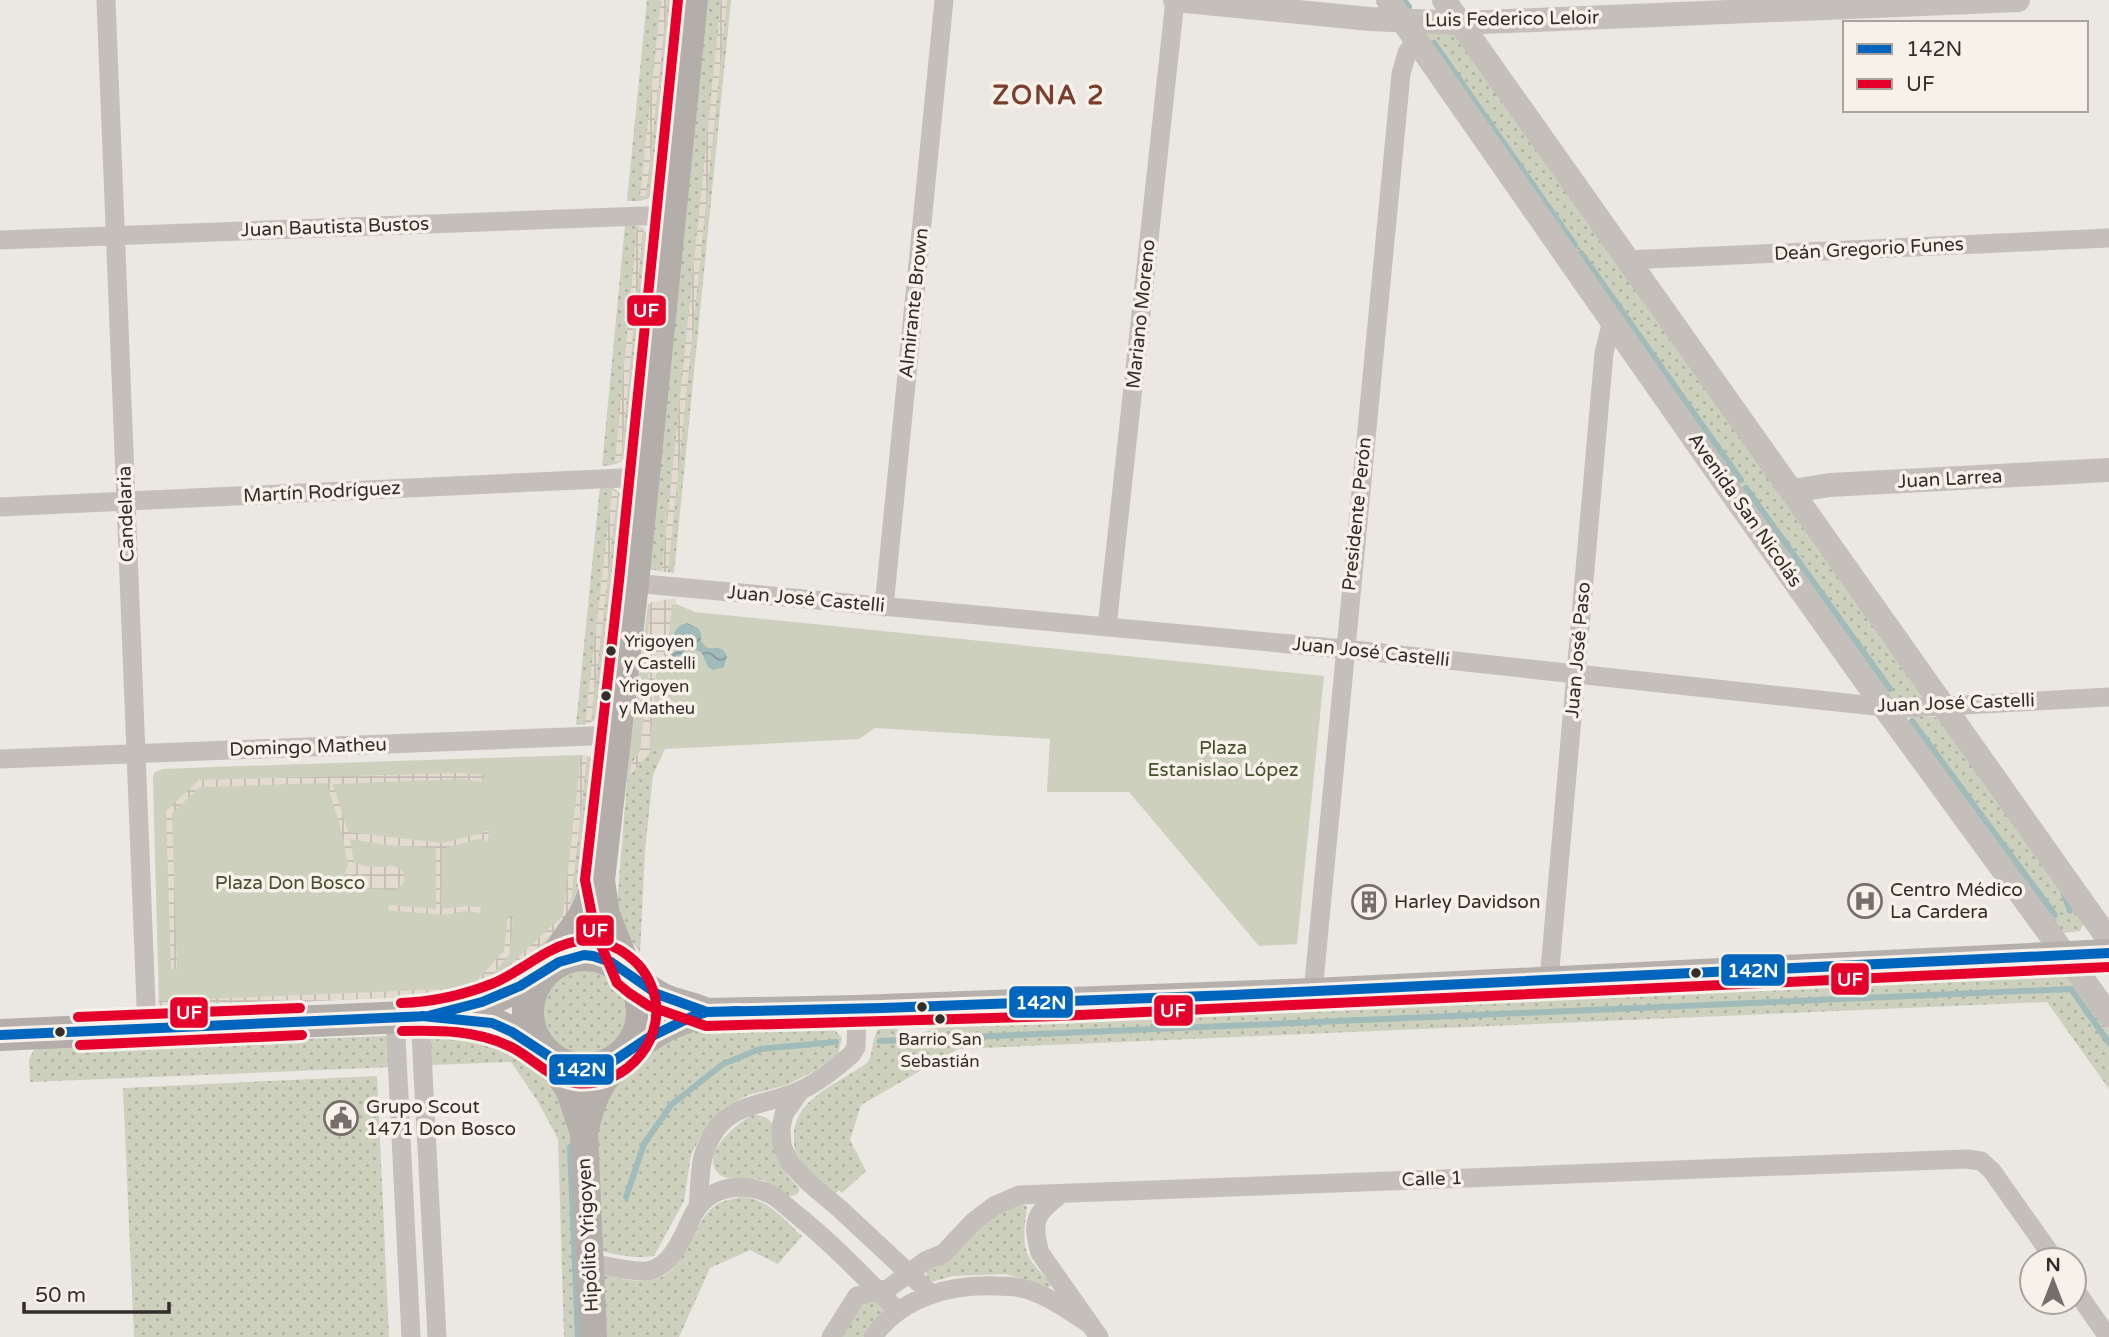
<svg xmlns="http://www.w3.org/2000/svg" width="2109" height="1337" viewBox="0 0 2109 1337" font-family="'Varela Round',sans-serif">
<defs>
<pattern id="grass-dots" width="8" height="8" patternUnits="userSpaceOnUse" patternTransform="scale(1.75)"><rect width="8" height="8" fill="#ccd0bd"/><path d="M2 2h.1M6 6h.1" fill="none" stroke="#b0b3a2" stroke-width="1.8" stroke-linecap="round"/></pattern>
<pattern id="plaza-grid" width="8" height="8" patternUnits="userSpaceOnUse" patternTransform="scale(1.75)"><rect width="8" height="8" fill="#e4dbd0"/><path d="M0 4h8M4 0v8" fill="none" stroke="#c4bcb3"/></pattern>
<pattern id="water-waves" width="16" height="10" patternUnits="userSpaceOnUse" patternTransform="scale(1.75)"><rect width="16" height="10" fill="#a0bbba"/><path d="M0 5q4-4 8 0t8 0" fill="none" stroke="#839897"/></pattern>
</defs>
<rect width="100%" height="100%" fill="#ebe7e2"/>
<path fill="url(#grass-dots)" d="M647,0h29l-19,179 -3,11 -5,8 -9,3h-13z
M704,0h27l-57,573 -27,-4z
M1424,33h31l469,663 -5,5 -32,-2z
M625,225h9l9,3 8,13 -22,208c-4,14 -13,16 -27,17z
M600,486c19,0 23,8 23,25l-23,202c-6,11 -13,11 -24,12z
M1915,717h19l9,2 141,204 -4,8 -18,2 -154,-213z
M665,749l-12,26 -8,75 -5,103 -24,-35 13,-162z
M587,756l4,1 8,10 -15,135 -57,68 -55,24 97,-76z
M540 1009a46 46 0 1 1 92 0a46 46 0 1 1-92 0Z
M2053,971h13l43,53v65l-62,-87 -1089,47 -97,56 -11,35 16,31 -24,22 -3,-3 -5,5c-11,-11 -26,-22 -34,-35 -5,-7 -6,-12 -6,-21 -2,-42 48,-56 75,-78 5,-13 3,-32 16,-38l16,8 18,3 17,-6 71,-6 57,1 46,-5 92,-4 93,-1 56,-7 156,-6 82,-7 243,-11h75l28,-5 74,-4 23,1z
M824,1018l18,20 -4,16 -22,16 -29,15 -39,10 -26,14 -19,23 -12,23 -7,46 -30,55c-19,3 -38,-1 -56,-6l-6,-120 26,-51 18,-12 10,-13 37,-28z
M439,1032h41l47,20 25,26 22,50 8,209h-18l-6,-198 -21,-39 -26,-38 -80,3 -1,-28 3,-4z
M386,1036l6,3 1,28 -363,15 -1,-23 5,-9 6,-1z
M377,1076l12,261h-255l-11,-249z
M753,1115c31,1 20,28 28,49 4,9 11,16 18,24v4c-12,12 -25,-8 -37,-12 -13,-4 -33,3 -43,-6 -21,-19 18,-51 34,-59z
M741,1197c28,2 41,21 61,39l-24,28 -28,-14 -40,18 -31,69h-76l-1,-62c15,2 34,8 49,5 36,-5 38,-56 65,-75 8,-5 16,-6 25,-8z
M1021,1202l6,5c-5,40 -6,47 24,76v4l-5,1 -15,-7 -26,-7 -52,2 -22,6 -5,-5 1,-8 56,-47z
M877,1300l7,8 -2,8 -19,21h-23l25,-36z"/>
<path fill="#ccd0bd" d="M676,598v6l19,8 629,64 -27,268 -38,2 -130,-154h-82l3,-53 -175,-11 -16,11 -194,10 -36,7 19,-152z
M581,755l6,1 -18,162 -21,21 -73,55 -316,14 -6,-231 2,-5 8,-3 49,-2z"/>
<path fill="url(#plaza-grid)" d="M661,0h6v6l-21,190h-6z
M721,0h6l-59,572h-6z
M637,227l6,3 -22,230 -6,2z
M612,490l6,3 -4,30 -23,200 -6,1z
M676,598v6h-4l-7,66h-6l-3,3 -7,81 -19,21 1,-11 9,-13 9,-82 -4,-2 6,-65z
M581,755l6,1 -18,162 -61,57 -33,19 -316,14 -1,-7 312,-13 34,-37 4,-35h5l-3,37 -21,25 14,-7 60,-55z
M461,773l23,2 -1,7 -22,-3 -128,5 15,48 94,11 41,-10v-2h6l-1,10 -10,-2 -36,10 -1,60 26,-3 14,1 -1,6 -14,-2 -23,4 -55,-5 1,-5 47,4v-61l-49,-3 -37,-6 4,24 16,4 24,-1 9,6 1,6 -1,6 -8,6 -37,-2 -10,-5 -3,-9 3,-9 -6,-32 -15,-50 -127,4 -28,26 5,156h-6l-5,-158 33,-31z"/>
<path fill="url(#water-waves)" d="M687,623l11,5 3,6v7l5,6c9,4 15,-4 21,9l-3,11 -11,3 -5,-3 -6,-14 -8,-4 -10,2 2,7 -3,8 -3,2 -9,-1 -3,-8 2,-4 9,-6 -5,-14c2,-7 5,-10 13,-12z"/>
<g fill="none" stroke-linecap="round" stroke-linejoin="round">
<path stroke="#a0bbba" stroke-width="6" d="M1404,0l5,7
M1434,43l141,202
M1581,253l160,227
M1746,488l144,201
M1912,721l143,194
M2064,894l6,17
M880,1041l1191,-52 38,54
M570,1147l8,190
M626,1197l18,-53 27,-39 52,-41 37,-15 76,-7"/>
<path stroke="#c4bfbb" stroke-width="19" d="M106,0l41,1029
M0,240l670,-25
M1628,260l481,-22
M0,507l644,-30
M633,583l711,66 540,58 26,1 199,-11
M884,607l60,-607
M1107,627l68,-627
M0,759l617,-24
M1549,980l55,-627 8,-32
M1313,992l88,-918 6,-21 8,-13
M420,1016l17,321
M395,1017l16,320
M800,1091l-16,23 -3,14 1,18 8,17 18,19 32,27 90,84
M1061,1194c-26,20 -30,26 -21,59l59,84
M698,1206c2,-16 1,-33 5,-49 17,-57 52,-47 96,-66 19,-8 37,-23 53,-37l4,-7 1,-38
M590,1263c13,2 46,10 58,8 25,-5 35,-36 45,-56 16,-30 51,-34 79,-20 9,5 17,14 25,20 36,29 68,63 101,96
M2074,1288l34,49
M831,1337l26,-41 32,-8 36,-27 19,-8 29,-31 21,-16 25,-11 947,-36 15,2 11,10 63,89
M873,1337c28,-40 77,-53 124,-51 11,0 23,1 32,4 23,8 42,22 62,35"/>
<path stroke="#c4bfbb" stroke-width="24" d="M1175,0l195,19 91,4 557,-23
M1388,0l343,492 153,215 225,308
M1444,0l665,940
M1792,491l38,-6 279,-15"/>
<path stroke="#b5b0ac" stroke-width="28" d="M631,977c13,8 25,18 39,23 12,4 25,6 37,12
M629,1051l40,-25 38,-14 150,-3 456,-17 796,-39
M546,1054l24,37 14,42 9,204
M584,1133c7,-33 16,-53 40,-78"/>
<path stroke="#b3aeaa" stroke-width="32" d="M528 1012a57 57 0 1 1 114 0a57 57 0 1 1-114 0Z
M549,967l37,-54 13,-32
M627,972l-23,-57 -5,-35 34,-297 59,-583
M447,1012c35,-7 65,-22 96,-39
M0,1035l428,-19 64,7 20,9 29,17"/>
<g stroke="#f7f1ea" stroke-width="16">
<path id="bus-1" d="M422,1016l70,7 20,9 52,34 21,4 21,-4 42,-28 43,-21 16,-5 32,-1
M0,1035l428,-19 54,-14 38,-16 39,-24 25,-7 9,1 18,6 46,32 50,18 175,-4 351,-13 876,-42"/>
</g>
<g stroke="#f7f1ea" stroke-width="16">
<path id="bus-2" d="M678,0l-59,581 -34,299 10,51 22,52 12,10 20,13 57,20 352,-10 1051,-49
M401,1003c32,-1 63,-8 93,-20 42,-18 76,-62 126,-33 14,9 24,18 31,35 21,49 -23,104 -76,98 -25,-4 -42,-25 -64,-36 -33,-17 -73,-17 -109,-16
M78,1017l222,-9
M80,1045l222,-10"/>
</g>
<use href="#bus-1" stroke="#0065bd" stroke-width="10"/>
<use href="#bus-2" stroke="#e4002b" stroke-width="10"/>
</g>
<defs>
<g id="hospital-ring" transform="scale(1.75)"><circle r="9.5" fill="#f7f1ea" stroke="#756e6a" stroke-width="1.5"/><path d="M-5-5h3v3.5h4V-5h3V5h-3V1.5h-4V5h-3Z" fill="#756e6a"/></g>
<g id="building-ring" transform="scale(1.75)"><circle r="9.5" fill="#f7f1ea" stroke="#756e6a" stroke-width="1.5"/><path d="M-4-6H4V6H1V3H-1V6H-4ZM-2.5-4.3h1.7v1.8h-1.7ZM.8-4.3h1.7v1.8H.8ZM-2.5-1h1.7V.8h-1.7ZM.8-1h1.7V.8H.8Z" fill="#756e6a"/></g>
<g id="civic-ring" transform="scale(1.75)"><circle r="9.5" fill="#f7f1ea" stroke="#756e6a" stroke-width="1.5"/><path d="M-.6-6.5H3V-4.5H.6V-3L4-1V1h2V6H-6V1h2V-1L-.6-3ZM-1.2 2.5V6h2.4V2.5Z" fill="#756e6a"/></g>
</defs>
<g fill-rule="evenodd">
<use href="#hospital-ring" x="1865" y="901"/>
<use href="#building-ring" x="1369" y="902"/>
<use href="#civic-ring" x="341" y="1118"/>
</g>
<g fill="#352d29" stroke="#f7f1ea" stroke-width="2.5">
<circle cx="611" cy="651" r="6"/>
<circle cx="606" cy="696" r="6"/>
<circle cx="1696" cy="973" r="6"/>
<circle cx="922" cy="1007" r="6"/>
<circle cx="940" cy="1019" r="6"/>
<circle cx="60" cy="1032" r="6"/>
</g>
<g text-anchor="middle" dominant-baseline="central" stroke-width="7" stroke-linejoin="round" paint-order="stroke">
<g font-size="17" fill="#352d29" stroke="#f7f1ea" text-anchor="start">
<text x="624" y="641">Yrigoyen<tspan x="624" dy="22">y Castelli</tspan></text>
<text x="619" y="686">Yrigoyen<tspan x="619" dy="22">y Matheu</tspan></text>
<text x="940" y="1039" text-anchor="middle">Barrio San<tspan x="940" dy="22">Sebastián</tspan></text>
</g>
<g font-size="19" fill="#352d29" stroke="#f7f1ea">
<text transform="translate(1512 19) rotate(-1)">Luis Federico Leloir</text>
<text transform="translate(335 227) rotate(-2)">Juan Bautista Bustos</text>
<text transform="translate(1869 249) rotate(-3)">Deán Gregorio Funes</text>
<text transform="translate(914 303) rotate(-84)">Almirante Brown</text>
<text transform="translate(1141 314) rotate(-84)">Mariano Moreno</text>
<text transform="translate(1950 479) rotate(-3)">Juan Larrea</text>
<text transform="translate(322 492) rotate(-3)">Martín Rodríguez</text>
<text transform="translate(1745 510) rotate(55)">Avenida San Nicolás</text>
<text transform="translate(126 514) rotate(-92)">Candelaria</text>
<text transform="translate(1357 514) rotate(-84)">Presidente Perón</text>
<text transform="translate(806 599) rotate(5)">Juan José Castelli</text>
<text transform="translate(1578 650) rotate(-85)">Juan José Paso</text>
<text transform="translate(1371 652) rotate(6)">Juan José Castelli</text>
<text transform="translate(1956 703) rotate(-2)">Juan José Castelli</text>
<text transform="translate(308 747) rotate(-2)">Domingo Matheu</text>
<text transform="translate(1432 1179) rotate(-2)">Calle 1</text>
<text transform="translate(588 1235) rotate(-93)">Hipólito Yrigoyen</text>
</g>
<g font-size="19" fill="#455030" stroke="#f7f1ea">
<text x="1223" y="748">Plaza<tspan x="1223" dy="22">Estanislao López</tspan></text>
<text x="290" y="883">Plaza Don Bosco</text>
</g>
<g font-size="19" fill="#352d29" stroke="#f7f1ea" text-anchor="start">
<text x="1890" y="890">Centro Médico<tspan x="1890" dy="22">La Cardera</tspan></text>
<text x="1394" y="902">Harley Davidson</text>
<text x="366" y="1107">Grupo Scout<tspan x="366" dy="22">1471 Don Bosco</tspan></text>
</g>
<g font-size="26" font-weight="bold" letter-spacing="2" fill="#7a3e2c" stroke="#f7f1ea">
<text x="1049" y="95">ZONA 2</text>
</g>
</g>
<g stroke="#f7f1ea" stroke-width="2.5">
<rect x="626" y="294" width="41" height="33" rx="7" fill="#e4002b"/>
<rect x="575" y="914" width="40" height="33" rx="7" fill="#e4002b"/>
<rect x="1720" y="953" width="66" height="34" rx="7" fill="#0065bd"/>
<rect x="1830" y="962" width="40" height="34" rx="7" fill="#e4002b"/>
<rect x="1008" y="985" width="66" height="34" rx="7" fill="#0065bd"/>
<rect x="1153" y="994" width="41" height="33" rx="7" fill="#e4002b"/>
<rect x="169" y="996" width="40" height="33" rx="7" fill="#e4002b"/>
<rect x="548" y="1053" width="67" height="33" rx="7" fill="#0065bd"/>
</g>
<g font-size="19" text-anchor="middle" font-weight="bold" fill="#fff">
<text x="646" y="317">UF</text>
<text x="595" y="937">UF</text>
<text x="1753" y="977">142N</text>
<text x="1850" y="986">UF</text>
<text x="1041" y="1009">142N</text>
<text x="1173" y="1017">UF</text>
<text x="189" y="1019">UF</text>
<text x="581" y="1076">142N</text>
</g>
<rect x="1843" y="21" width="245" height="91" fill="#f7f1ea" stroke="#a9a39d" stroke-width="2"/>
<rect x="1857" y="44" width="35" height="10" fill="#0065bd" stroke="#a9a39d" stroke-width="2"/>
<text x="1906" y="56" font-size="21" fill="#352d29">142N</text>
<rect x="1857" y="79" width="35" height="10" fill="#e4002b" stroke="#a9a39d" stroke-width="2"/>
<text x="1906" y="91" font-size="21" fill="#352d29">UF</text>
<g transform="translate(2053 1281)"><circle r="33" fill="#f7f1ea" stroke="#a9a39d" stroke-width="2"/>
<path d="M0-5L12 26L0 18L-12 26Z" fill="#756e6a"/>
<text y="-10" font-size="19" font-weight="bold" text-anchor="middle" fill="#352d29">N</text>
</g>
<path d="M24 1302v10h145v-10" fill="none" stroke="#352d29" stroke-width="3.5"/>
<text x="35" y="1302" font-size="21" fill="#352d29" stroke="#f7f1ea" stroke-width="5" paint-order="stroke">50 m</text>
</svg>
